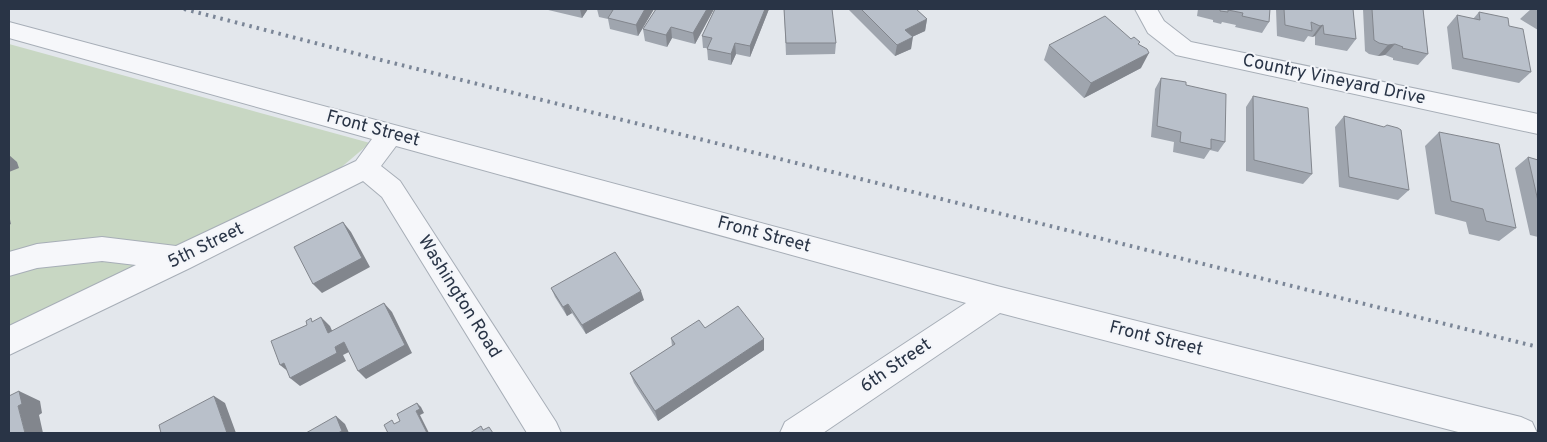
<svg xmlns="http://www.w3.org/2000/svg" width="1547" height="442" viewBox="0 0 1547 442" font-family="Overpass,sans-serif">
<rect width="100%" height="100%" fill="#e3e7ec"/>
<path fill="#c8d7c3" d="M9,44l361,99 -32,27 -329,157z"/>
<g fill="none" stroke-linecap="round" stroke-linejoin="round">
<g stroke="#a7aeb7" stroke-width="2">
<path id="minor" d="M1135,9h22l7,12 27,21 347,72v20l-362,-79 -28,-22z
M9,22l988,264 524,131 11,5 5,11h-75l-462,-120 -177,120h-43l5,-11 181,-119 -570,-157 -15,20 19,15 156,241 5,11h-34l-145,-236 -19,-16 -173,87 -181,87v-29l127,-61 -34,-4 -65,7 -28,8v-24l28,-8 65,-7 74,9 180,-85 16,-22 -363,-101z"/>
</g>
<use href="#minor" fill="#f6f7fa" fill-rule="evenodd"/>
<path stroke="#7b8697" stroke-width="4" stroke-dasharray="2.5 5" stroke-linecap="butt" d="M184,9l197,51 1157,287"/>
</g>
<path fill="#9fa5ae" d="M544,9h44l-6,9z
M597,9h57l-16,27 -28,-7 -2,-10 -9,-2z
M656,9h58l-19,35 -23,-6 -5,9 -22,-6 -2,-12z
M715,9h54l-19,48 -14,-3 -5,11 -23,-5 -1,-12h-4l-1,-12z
M784,9l52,34 -1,11 -49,1z
M848,9h68l11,10 -2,12 -13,6 -1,12 -16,7z
M1198,9h72l-1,13 -7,11 -27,-6 1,-2 -14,-3 -1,2 -8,-2v-2l-16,-4z
M1276,9h77l3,30 -9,12 -32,-6v-9l-3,1 -4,-1 -4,6 -27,-6z
M1363,9h60l5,45 -10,11 -25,-5v-2l-8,-3 -7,1 -9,-2 -4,-3z
M1531,9h7v21l-18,-11z
M1479,12l30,14 22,46 -12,11 -67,-14 -5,-42 10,-12 16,4z
M1049,45h90l2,23 -57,30 -40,-38z
M1161,78l25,7 39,57 -7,10 -8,-2 -6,9 -31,-7 1,-10 -23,-5 4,-48z
M1253,96l59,78 -9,10 -57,-13v-64z
M1344,116l65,74 -11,10 -59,-13 -4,-60z
M1439,132l77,96 -17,13 -30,-7 -3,-12 -31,-8 -10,-68z
M1528,157l10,3v77l-8,-2 -15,-67z
M551,288l93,12 -58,34 -14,-21 -5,3 -12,-19z
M705,328l59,11v11l-106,71 -24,-38 -4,-10 42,-27 -1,-8z"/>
<path fill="#82868d" d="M580,9h8l-6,9z
M645,9h9l-16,27 -2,-11z
M707,9h7l-19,35 -2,-11z
M765,9h4l-19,48v-11z
M927,19l-2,12 -22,10 2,-11z
M1323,25l-8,11 -3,1 8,-11z
M671,27l1,11 -5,9 -1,-12z
M913,37l-2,12 -16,7 2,-11z
M735,43l1,11 -5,11v-11z
M1395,44l-10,11 -7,1 10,-11z
M1149,53l-8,15 -57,30 7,-15z
M9,155l8,7 2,6 -10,4z
M9,215l2,9 -2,1z
M343,222l8,10 19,35 -48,26 -9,-9z
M641,291l3,9 -58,34 -4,-9z
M384,303l8,9 20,41 -46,26 -8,-8z
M568,304l4,9 -5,3 -4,-9z
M321,317l9,9 7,16 -9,-9z
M764,339v11l-106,71 -3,-10z
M344,342l9,8 -10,5 3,6 -46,25 -10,-8 45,-31z
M284,363l6,10 -10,-8z
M19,391l21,10 2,12 -3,2 4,18h-18l-7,-27z
M214,396l11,7 11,30h-9z
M417,403l4,4 3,6 -4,2 9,18h-2l-11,-22z
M336,416l9,8 4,9h-11z"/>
<path fill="#b9c0ca" stroke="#82868d" d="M609,9h36l-9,16 -28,-7 5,-8z
M656,9h51l-14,24 -22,-6 -5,8 -23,-6z
M715,9h50l-15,37 -15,-3 -4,11 -24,-5 5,-11 -10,-2z
M784,9h48l4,34h-50z
M861,9h55l11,10 -22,11 8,7 -16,8z
M1220,9h50l-1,13 -27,-6 1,-3 -15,-3v2l-8,-1z
M1284,9h69l3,30 -32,-5 -1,-9 -3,1 -9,-4 1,9 -27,-6z
M1372,9h51l5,45 -26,-6 1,-1 -8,-3 -7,1 -9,-2 -5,-3z
M1479,12l29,6 1,8 14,3 8,43 -68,-14 -6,-43 23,5z
M1105,16l26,23 3,-2 6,5 -2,2 9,5 2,4 -58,30 -42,-38z
M1161,78l25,4v3l40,9 -1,48 -14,-3v10l-31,-7 1,-10 -24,-6z
M1253,96l55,12 4,66 -58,-14z
M1344,116l40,11 3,-2 11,3 3,2 8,60 -60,-13z
M1439,132l60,12 17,84 -30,-7 -3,-12 -32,-8z
M1528,157l10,3v41z
M343,222l19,36 -49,26 -19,-37z
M615,252l26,39 -59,34 -14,-21 -5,3 -12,-19z
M384,303l21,42 -47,26 -14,-29 -9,5 2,6 -47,25 -6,-15 -4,2 -9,-24 36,-16 -1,-4 5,-3 1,4 9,-5 7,16z
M738,306l26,33 -109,72 -25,-38 45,-29 -4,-6 28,-18 6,8z
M19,391l3,13 -4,2 7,27h-16v-37z
M214,396l13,37h-66l-2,-8z
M417,403l3,6 -4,2 11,22h-39l-4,-8 8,-5 2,4 6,-3 -3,-7z
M336,416l6,15 -4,2h-32z
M481,426l2,4 6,-3 4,6h-23z"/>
<g text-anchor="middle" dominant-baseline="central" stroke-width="4" stroke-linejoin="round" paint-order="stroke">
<g font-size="18" fill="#293446" stroke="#f3f5f9">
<text transform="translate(1334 80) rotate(12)">Country Vineyard Drive</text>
<text transform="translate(373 129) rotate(15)">Front Street</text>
<text transform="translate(764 235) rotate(15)">Front Street</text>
<text transform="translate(206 246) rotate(-26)">5th Street</text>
<text transform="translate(459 297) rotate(58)">Washington Road</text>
<text transform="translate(1156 339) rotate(14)">Front Street</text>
<text transform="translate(896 366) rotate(-34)">6th Street</text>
</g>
</g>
<rect width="1547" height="442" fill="none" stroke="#293446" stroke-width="20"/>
</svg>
